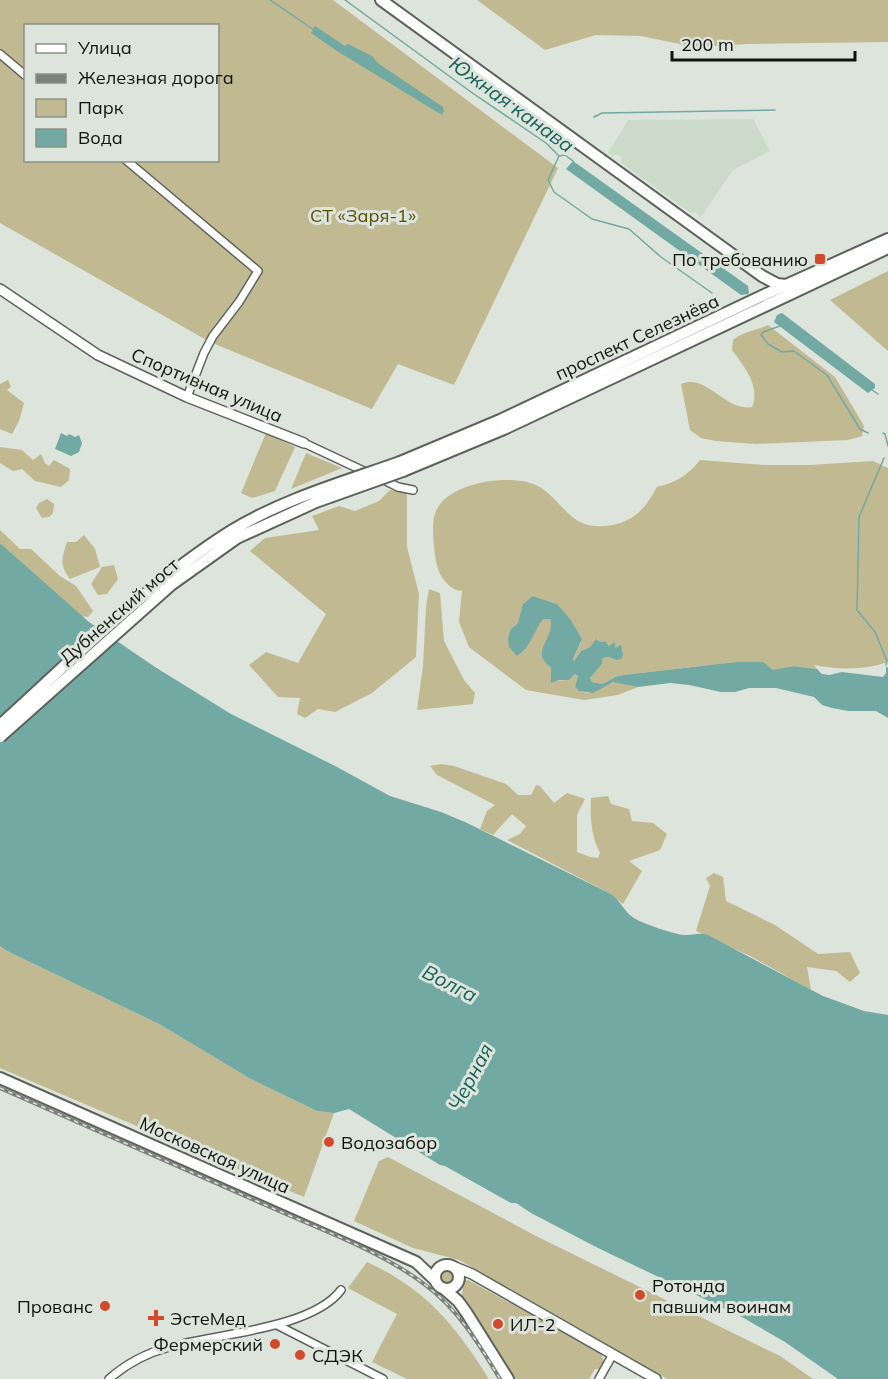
<svg xmlns="http://www.w3.org/2000/svg" width="888" height="1379" viewBox="0 0 888 1379" font-family="Mulish,sans-serif">
<rect width="100%" height="100%" fill="#dce4db"/>
<path fill="#ccdaca" d="M753,119l17,32 -37,19 -32,47 -6,-5 -4,1 -70,-50 1,-6 -5,-3 -5,2 -4,-3 20,-33z"/>
<path fill="#c1b991" fill-rule="evenodd" d="M0,0h333l225,168 -104,217 -56,-21 -26,45 -162,-67 -210,-119zM26,26h192v134h-192z
M477,0h411v42l-140,2 -54,3 -53,-11 -45,-1 -51,15z
M888,271v80l-58,-51z
M768,325l67,52 29,49 -2,10 -14,4 -92,4 -40,-3 -15,-3 -11,-8 -9,-46c26,-11 44,28 71,23 9,-20 -8,-41 -20,-57l1,-10c11,-9 22,-9 35,-15z
M8,380l3,7 -4,3 17,13 -5,18 -7,13 -12,-5v-45z
M266,433l29,14 -20,44 -23,7 -11,-5z
M0,447l22,3 11,10 8,-6 4,9 4,3 5,-6 16,9 -1,11 -8,7 -26,-6 -13,-12 -9,2 -13,-8z
M306,453l36,15 -51,21z
M700,460l65,5h46l62,-4 15,7v194c-24,8 -49,8 -74,3l3,4 -23,-3 -21,5 -11,-9h-26l-113,13 -8,2 -12,7 -11,-2 -2,-4 12,-14 1,-6 7,-1 6,3 7,-9 -3,-3h-5v-2h-6l-4,-5 -4,1 -4,-3 -7,8 -9,4 -7,10 -1,-2 8,-17 -1,-6 -23,-32 -24,-8 -15,27 -7,6 25,-1 7,-10 7,1 2,7 -9,34 8,8v13l18,-1 6,-6 3,2 -3,11c17,15 24,-3 40,-5 7,-1 16,4 23,5l-20,8 -34,5 -58,-10 -57,-43 -10,-25 3,-32 -3,1c-16,-6 -22,-20 -24,-36 -1,-11 -4,-29 0,-41 9,-32 75,-41 101,-29 17,8 27,27 42,36 17,10 46,5 60,-8 8,-7 14,-17 19,-26 20,-5 30,-11 43,-27z
M390,490l17,3v54l12,47 -3,63 -44,36 -37,19 -17,-3 -13,9 -8,-4 3,-16 -22,-1 -29,-32 17,-13 32,11 28,-49 -76,-63 15,-13 54,-8 -7,-14 27,-10 16,5 24,-10z
M47,499l7,5 -1,9 -4,4 -7,1 -6,-10 3,-5z
M0,530l20,19h11l29,27 16,10 17,25 -5,6 -6,-1 -10,-8 -72,-65z
M84,535l11,14 5,18 -30,12c-11,-14 -8,-21 -3,-37h9z
M114,565l4,14 -11,15 -9,1 -7,-11 11,-17z
M429,589l11,4 4,48 20,39 11,13 -2,11 -56,6 6,-44 3,-59z
M441,764l13,2 52,18 12,11h13l5,-10 4,1 14,17 13,-10 18,6 -8,16v37l13,5 8,1 2,-5c-9,-18 -10,-35 -9,-55l17,-2 3,8 18,5 3,12 21,2 14,11 -7,16 -31,11 13,10 -19,33 -12,-10 -104,-54 13,-6 6,-8 -14,-12 -19,21 -13,-6 7,-18 8,-6 -58,-30 -7,-9z
M714,873l9,4 3,24 49,24 43,29 32,-2 10,21 -10,9 -14,-11 -29,-4 4,23 -59,-33 -56,-26 14,-45 -4,-8z
M0,946l7,5 152,73 90,54 68,33 17,2 -30,84 -304,-129z
M388,1157l148,79 244,120 33,23h-146l-208,-119 -46,-12 -59,-27 25,-60z
M367,1262c59,27 88,63 122,117h-82l-35,-17 25,-48 -49,-26z
M438 1277a9 9 0 1 1 18 0a9 9 0 1 1-18 0Z
M468,1280l132,72 4,9 -4,8h-5l-6,10h-76l-52,-79 3,-19z"/>
<path fill="#73a9a3" d="M315,26l30,20 3,-2 24,12 7,8 64,43 1,4 -2,4 -105,-64 -26,-18z
M573,161l175,125 1,8 -8,1 -175,-126z
M782,313l93,71v4l-7,5 -94,-71 3,-7z
M61,433l6,3 2,-2 6,3 4,-2 3,8 -3,9 -8,4 -16,-7z
M0,543l89,79 66,45 76,47 106,53 53,29 51,16 24,10 146,72c10,7 13,18 23,24 10,6 39,16 50,17 9,0 16,-3 24,0l115,61 41,15 24,4v364h-50l-53,-37 -43,-25 -144,-69 -67,-35 -15,-10h-5l-66,-37 -5,-1 -91,-56 -15,4 -17,-2 -68,-33 -90,-54 -152,-73 -7,-5z
M533,596l24,8 13,15 12,20 -9,20 1,2 7,-10 9,-4 6,-8 5,3 4,-1 4,5 6,-4v6l6,-3 2,9 -2,5 -5,1 -7,-3 -6,1 -1,6 -12,14 2,4 11,2 12,-7 8,-2 113,-13h27l10,8 21,-4 23,3 5,5 7,1 13,-3 41,5 3,-4v-7l2,2v50l-12,-7h-28l-16,-3 -10,-3 -8,-8 -38,-9h-27l-14,4h-14l-32,-7 -19,-2 -32,4 -25,-5 -20,11 -14,-2 -4,-4 3,-11 -3,-2 -6,6h-10l-8,3v-15c-3,-3 -8,-7 -9,-11 -2,-13 13,-24 8,-38h-7c-9,12 -13,29 -26,37l-8,-9 -1,-9 3,-9 7,-6 5,-19z"/>
<g fill="none" stroke-linecap="round" stroke-linejoin="round">
<path stroke="#73a9a3" stroke-width="1.5" d="M270,0l44,30
M345,0l126,92 75,51 13,13 6,-1 8,6
M594,117l8,-4 173,-3
M559,156l-11,24 6,12 38,27 37,10 32,28 51,36
M780,326l-17,6 -2,3 7,9 14,8 12,-1 33,24 33,54 8,4
M872,390l6,4
M883,433l2,1 3,12
M884,458l-25,59 -2,93 18,22 12,29 -1,4"/>
<g stroke="#5c635b" stroke-width="10">
<path id="minor" d="M0,54l26,22
M126,160l132,111 -19,31 -26,34 -9,17 -17,44
M304,443l66,31
M380,478l18,9 15,3
M277,1325l106,54
M109,1379c17,-15 38,-26 60,-32 46,-13 143,-18 172,-57
M599,1379l14,-25"/>
</g>
<g stroke="#5c635b" stroke-width="12">
<path id="tertiary" d="M0,289l98,66 89,42 117,46
M455,1267l17,7 184,105"/>
</g>
<g stroke="#5c635b" stroke-width="14">
<path id="secondary" d="M381,0l381,276 15,8 9,1
M0,1078l416,184 19,18
M435 1277a12 12 0 1 1 24 0a12 12 0 1 1-24 0Z
M443,1288l15,13 8,11 42,67"/>
</g>
<g stroke="#5c635b" stroke-width="14">
<path id="primary" d="M400,462l100,-42 266,-126 122,-55
M403,471l101,-42 384,-181"/>
</g>
<use href="#minor" stroke="#fff" stroke-width="7"/>
<use href="#tertiary" stroke="#fff" stroke-width="9"/>
<use href="#secondary" stroke="#fff" stroke-width="10"/>
<use href="#primary" stroke="#fff" stroke-width="10"/>
<g stroke="#7c817b" stroke-width="4">
<path id="rail" d="M0,1088c90,40 180,79 270,119 49,22 111,44 154,77 33,24 55,60 76,95"/>
</g>
<use href="#rail" stroke="#dce4db" stroke-width="1.5" stroke-dasharray="4.5" stroke-linecap="butt"/>
<g stroke="#5c635b" stroke-width="14" stroke-linecap="butt">
<path id="primary-bridge" d="M0,725c74,-67 147,-141 231,-194 52,-32 113,-49 169,-69
M0,737l171,-152 66,-47 79,-36 87,-31"/>
</g>
<use href="#primary-bridge" stroke="#fff" stroke-width="10"/>
</g>
<g fill="#d3492b" stroke="#dce4db" stroke-width="2">
<rect x="814" y="253" width="12" height="12" rx="3"/>
<circle cx="329" cy="1142" r="6"/>
<circle cx="640" cy="1295" r="6"/>
<circle cx="105" cy="1306" r="6"/>
<path d="M153 1309h6v6h6v6h-6v6h-6v-6h-6v-6h6z"/>
<circle cx="498" cy="1324" r="6"/>
<circle cx="275" cy="1344" r="6"/>
<circle cx="300" cy="1355" r="6"/>
</g>
<g text-anchor="middle" dominant-baseline="central" stroke-width="6" stroke-linejoin="round" paint-order="stroke">
<g font-size="18" fill="#5a4e00" stroke="#dce4db">
<text x="363" y="215">СТ «Заря-1»</text>
</g>
<g font-size="18" fill="#10130f" stroke="#dce4db" text-anchor="start">
<text x="808" y="259" text-anchor="end">По требованию</text>
<text x="341" y="1142">Водозабор</text>
<text x="652" y="1285">Ротонда<tspan x="652" dy="21">павшим воинам</tspan></text>
<text x="93" y="1306" text-anchor="end">Прованс</text>
<text x="170" y="1318">ЭстеМед</text>
<text x="510" y="1324">ИЛ-2</text>
<text x="263" y="1344" text-anchor="end">Фермерский</text>
<text x="312" y="1355">СДЭК</text>
</g>
<g font-size="18" fill="#10130f" stroke="#dce4db">
<text transform="translate(637 337) rotate(-25)">проспект Селезнёва</text>
<text transform="translate(207 385) rotate(23)">Спортивная улица</text>
<text transform="translate(119 611) rotate(-41)">Дубненский мост</text>
<text transform="translate(215 1155) rotate(24)">Московская улица</text>
</g>
<g font-size="20" font-style="italic" fill="#16615b" stroke="#dce4db">
<text transform="translate(512 104) rotate(36)">Южная канава</text>
<text transform="translate(450 983) rotate(27)">Волга</text>
<text transform="translate(470 1077) rotate(-62)">Черная</text>
</g>
</g>
<rect x="24" y="24" width="195" height="138" fill="#dce4db" stroke="#8a9089" stroke-width="1.5"/>
<rect x="36" y="44" width="30" height="9" fill="#ffffff" stroke="#8a9089" stroke-width="1.5"/>
<text x="78" y="54" font-size="18" fill="#10130f">Улица</text>
<rect x="36" y="74" width="30" height="9" fill="#7c817b" stroke="#8a9089" stroke-width="1.5"/>
<text x="78" y="84" font-size="18" fill="#10130f">Железная дорога</text>
<rect x="36" y="99" width="30" height="18" fill="#c1b991" stroke="#8a9089" stroke-width="1.5"/>
<text x="78" y="114" font-size="18" fill="#10130f">Парк</text>
<rect x="36" y="129" width="30" height="18" fill="#73a9a3" stroke="#8a9089" stroke-width="1.5"/>
<text x="78" y="144" font-size="18" fill="#10130f">Вода</text>
<path d="M672 51v9h183v-9" fill="none" stroke="#10130f" stroke-width="3"/>
<text x="681" y="51" font-size="18" fill="#10130f" stroke="#dce4db" stroke-width="4.5" paint-order="stroke">200 m</text>
</svg>
